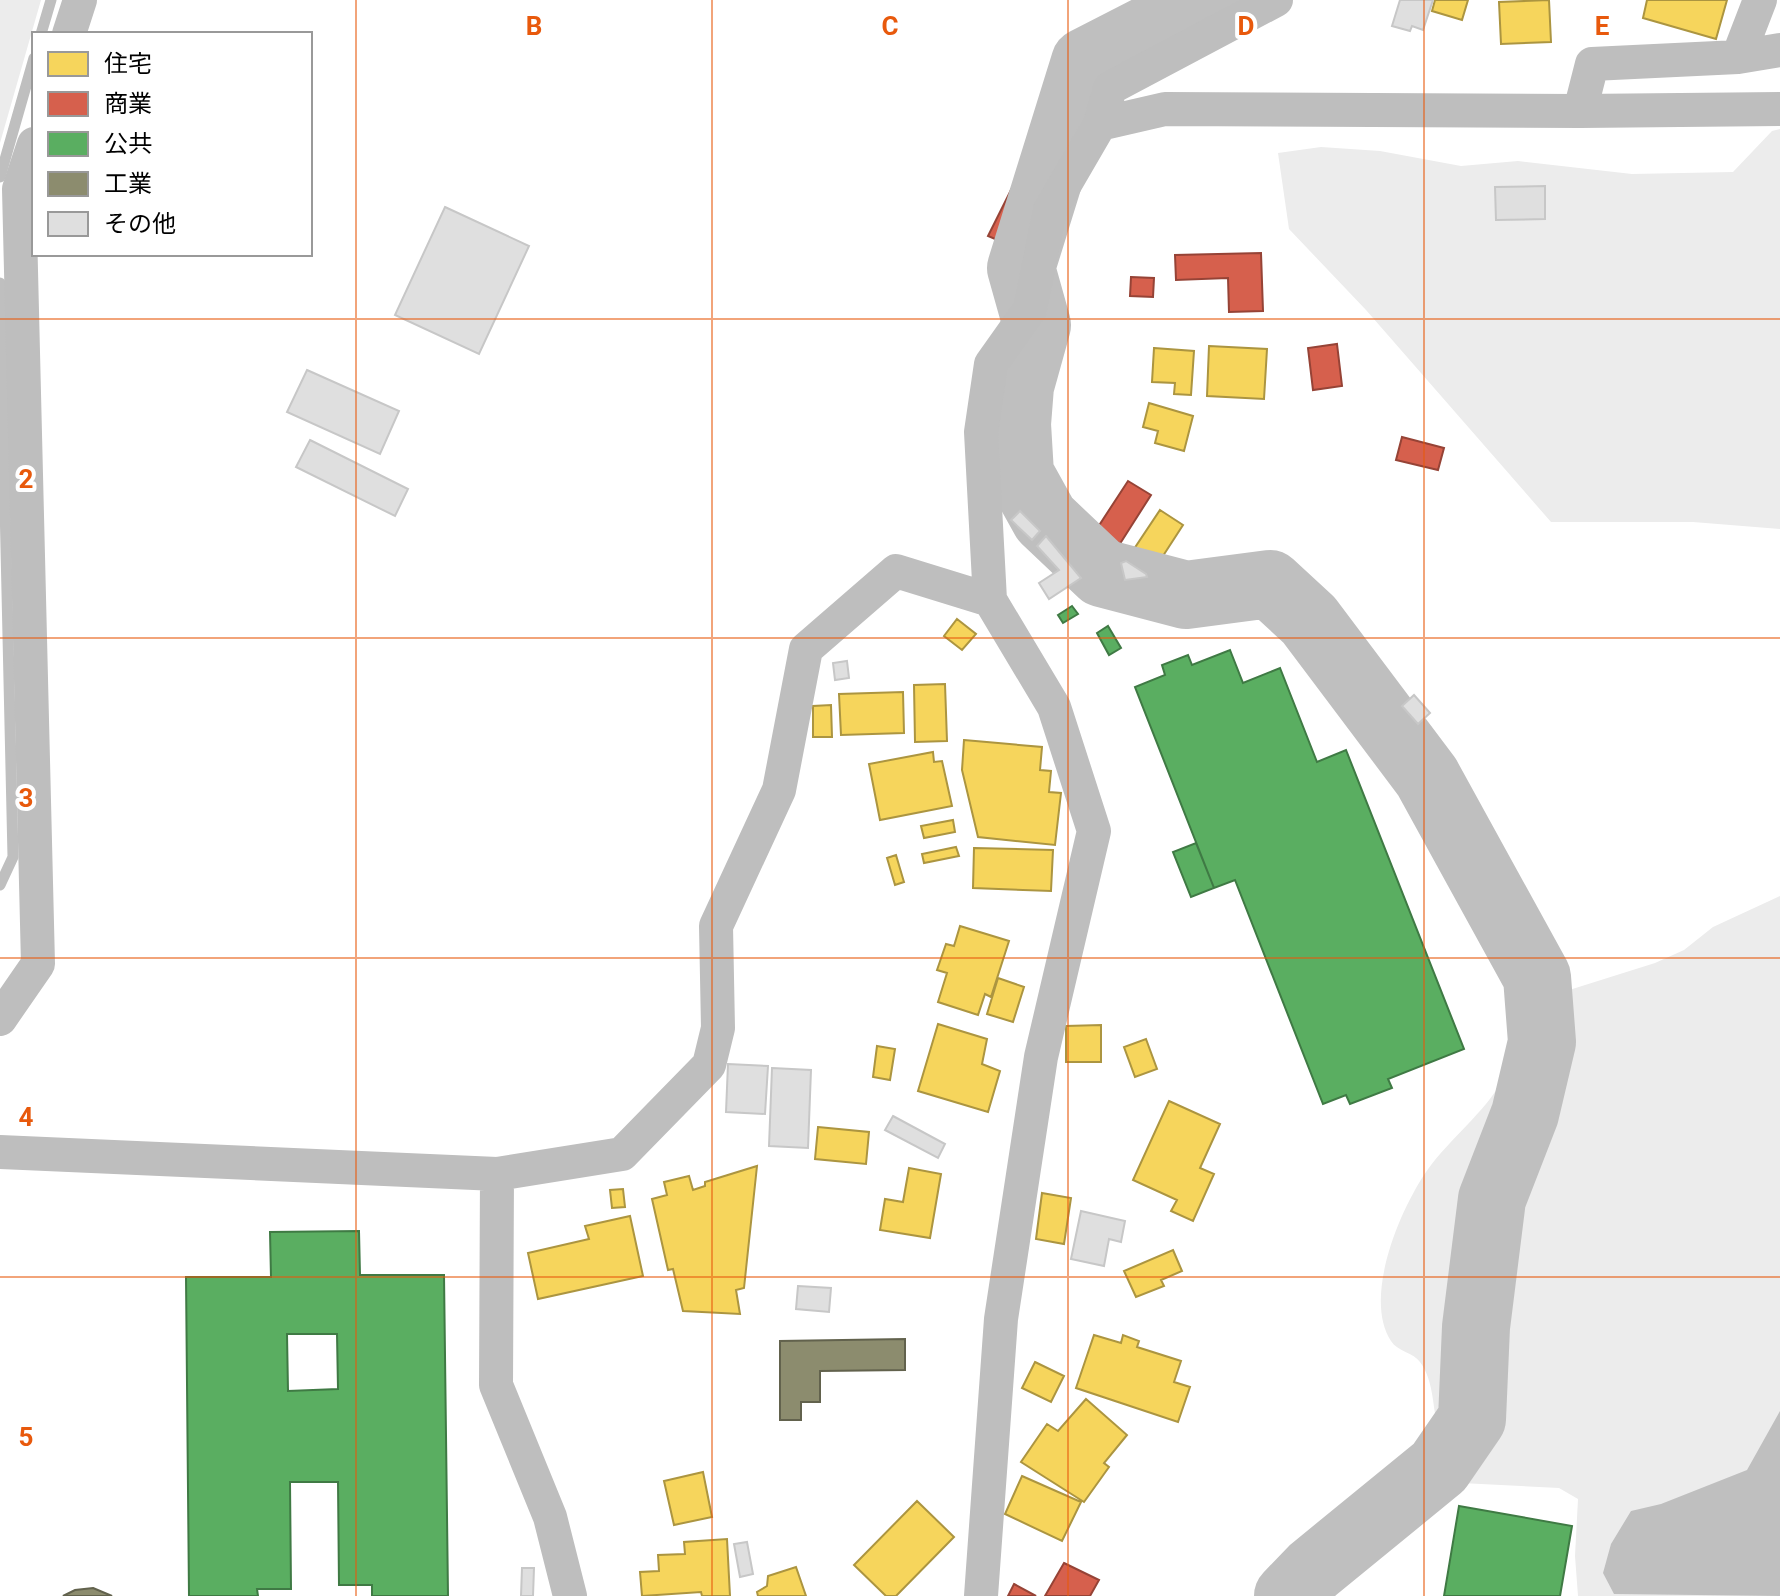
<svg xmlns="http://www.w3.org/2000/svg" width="1780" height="1596" viewBox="0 0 1780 1596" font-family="Roboto,'Noto Sans JP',sans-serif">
<rect width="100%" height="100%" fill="#fff"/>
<path fill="#ececec" d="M0,0h41l-41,143z
M1780,129v400l-87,-7h-142l-185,-212 -77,-81 -11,-76 43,-6 59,4 81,15 57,-5 114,13 101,-2 39,-41z
M1780,896v700h-202l-3,-40 3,-57 -19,-11 -98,-5c-7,-16 -16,-33 -22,-51 -7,-22 -4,-50 -19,-70 -6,-9 -23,-11 -29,-21 -28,-43 8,-128 33,-166 22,-33 54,-56 75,-89 12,-19 8,-44 14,-65 1,-6 6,-11 9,-16l133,-42 29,-13 29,-23z"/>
<path fill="#bfbfbf" d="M1780,1411v185l-166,-2 -11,-21 8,-29 20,-33 30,-7 86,-34z"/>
<path fill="#f6d55c" stroke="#ac9540" stroke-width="2" d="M1435,0h33l-6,20 -30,-9z
M1549,0l2,42 -50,2 -2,-42z
M1647,0h80l-11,39 -73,-21z
M1209,346l58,3 -3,50 -57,-3z
M1154,348l40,3 -3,44 -17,-1 1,-11 -23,-1z
M1149,403l44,13 -9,35 -29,-8 3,-12 -15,-4z
M1160,510l23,15 -33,51 -24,-15z
M957,619l19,15 -14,16 -18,-14z
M945,684l2,57 -32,1 -1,-57z
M903,692l1,41 -63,2 -2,-41z
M831,705l1,32h-19v-31z
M964,740l78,7 -2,23 11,1 -2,21 12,1 -6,52 -77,-8 -16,-67z
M933,752l1,10 8,-1 10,45 -72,14 -11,-56z
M953,820l2,12 -31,6 -3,-12z
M956,847l3,9 -35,7 -2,-9z
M974,848l79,2 -2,41 -78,-3z
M896,855l8,27 -9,3 -8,-27z
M960,926l49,15 -18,56 -6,-3 -7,21 -40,-13 9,-29 -10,-3 9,-26 8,2z
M998,978l26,9 -11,35 -26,-8z
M938,1024l49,15 -5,25 18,7 -12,41 -70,-21z
M1101,1025v37h-35v-36z
M1146,1039l11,30 -22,8 -11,-30z
M877,1046l18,3 -5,31 -17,-3z
M1169,1101l51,23 -20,44 14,6 -21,47 -22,-10 6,-11 -44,-20z
M818,1127l51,5 -3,32 -51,-5z
M757,1166l-13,122 -8,2 4,24 -57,-3 -10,-42 -5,1 -16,-71 15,-4 -3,-13 25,-6 4,14 12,-4v-4z
M909,1168l32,6 -11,64 -50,-8 5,-31 18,3z
M623,1189l2,18 -13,1 -2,-18z
M1042,1193l29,5 -7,46 -28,-5z
M630,1216l13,60 -105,23 -10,-46 61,-14 -4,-13z
M1173,1250l9,21 -21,9 3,6 -28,11 -12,-26z
M1094,1335l27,8 2,-8 16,6 -2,6 44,14 -7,21 16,5 -12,35 -102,-34z
M1035,1362l29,14 -13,26 -29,-14z
M1086,1399l41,36 -23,28 5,4 -25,35 -63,-40 26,-38 11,7z
M703,1472l9,45 -38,8 -10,-44z
M1022,1476l59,26 -19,39 -57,-27z
M917,1501l37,36 -58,59h-10l-32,-31z
M727,1539l3,57h-28l-1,-4 -59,4 -2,-24 19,-1 -1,-16 27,-1 -1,-12z
M796,1567l10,29h-48l-1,-4 10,-6 1,-10z"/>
<path fill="#d6604d" stroke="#964336" stroke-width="2" d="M1040,163l-24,85 -28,-12 35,-70z
M1261,253l2,58 -34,1 -1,-34 -52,2 -1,-25z
M1131,277l23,1 -1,19 -23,-1z
M1337,344l5,42 -29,4 -5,-42z
M1402,437l42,11 -6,22 -42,-10z
M1128,481l23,14 -42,66 -24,-14z
M1064,1563l35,17 -9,16h-45z
M1014,1584l22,12h-28z"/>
<path fill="#5aae61" stroke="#3f7a44" stroke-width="2" fill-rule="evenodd" d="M1072,606l6,8 -15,9 -5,-8z
M1108,626l13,22 -12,7 -12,-22z
M1230,650l13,33 37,-15 37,94 29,-12 118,299 -76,30 4,9 -42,16 -4,-9 -23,9 -88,-224 -21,8 -79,-201 30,-12 -3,-10 26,-10 4,10z
M1196,843l18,45 -23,9 -18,-45z
M359,1231l1,44h84l4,321h-76v-11h-33l-1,-103h-48l1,107h-34l1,7h-69l-3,-319h85l-1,-45zM287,1334h50l1,55 -50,2z
M1459,1506l113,20 -12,70h-116z"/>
<path fill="#8c8c6e" stroke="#62624d" stroke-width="2" d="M905,1339v31l-85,1v31h-19v18h-21v-79z
M93,1588l19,8h-49l12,-6z"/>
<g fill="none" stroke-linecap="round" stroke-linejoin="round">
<path stroke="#bfbfbf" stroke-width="11" d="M41,34l10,-34
M0,177l34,-119
M0,283l13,574 -13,28"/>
<path stroke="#bfbfbf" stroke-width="68" d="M1206,0l-121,62 -64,206 16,57 -17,61 -3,38 3,50 25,45 57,54 84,22 84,-11 39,36 118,157 110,200 5,65 -17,72 -33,85 -16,128 -4,92 -33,48 -126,103 -25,26"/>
</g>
<path fill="#dfdfdf" stroke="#c7c7c7" stroke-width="2" d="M1400,0h33l-10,30 -11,-4 -2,5 -18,-5z
M1545,186v33l-49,1 -1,-33z
M445,207l84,39 -50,108 -84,-39z
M307,370l92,41 -19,43 -93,-42z
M310,440l98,49 -13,27 -99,-49z
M1020,511l20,20 -8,9 -21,-20z
M1046,536l35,42 -32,21 -10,-16 20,-13 -22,-24z
M1126,561l20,13 1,3 -22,3 -4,-17z
M847,661l2,17 -14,2 -2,-17z
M1414,695l16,18 -12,11 -16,-18z
M728,1064l40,2 -3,48 -39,-2z
M772,1068l39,2 -3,78 -39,-2z
M893,1116l52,28 -7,14 -53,-28z
M1081,1211l44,10 -4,21 -12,-3 -5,27 -33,-7z
M798,1286l33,2 -2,24 -33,-3z
M747,1542l6,32 -13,3 -6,-33z
M522,1568h12l-1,28h-12z"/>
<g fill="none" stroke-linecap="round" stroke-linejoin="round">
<path stroke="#bebebe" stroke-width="34" d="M69,34l11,-34
M1738,57l22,-57
M1580,111l200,-2
M1100,124l65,-15 415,2 12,-47 146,-7 42,-7
M0,1019l38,-55 -19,-775 15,-45
M0,1152l497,22 125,-20 87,-89 9,-37 -2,-102 63,-136 27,-141 90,-78 94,29
M497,1174l-1,211 54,132 20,79
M981,1596l20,-277 40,-262 53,-226 -40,-124 -64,-107 -9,-168 10,-68 39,-55 20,-99 50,-86 10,-36 166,-88"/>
</g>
<path fill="none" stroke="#e8590c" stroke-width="2" stroke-opacity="0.55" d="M356,0v1596M712,0v1596M1068,0v1596M1424,0v1596M0,319h1780M0,638h1780M0,958h1780M0,1277h1780"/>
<g font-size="26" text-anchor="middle" font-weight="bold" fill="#e8590c" stroke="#fff" stroke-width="8" stroke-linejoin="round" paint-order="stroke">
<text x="534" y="35">B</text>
<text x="890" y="35">C</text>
<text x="1246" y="35">D</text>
<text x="1602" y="35">E</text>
<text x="26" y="488">2</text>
<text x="26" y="807">3</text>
<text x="26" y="1126">4</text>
<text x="26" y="1446">5</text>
</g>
<rect x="32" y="32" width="280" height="224" fill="#ffffff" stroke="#999999" stroke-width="2"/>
<rect x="48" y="52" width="40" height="24" fill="#f6d55c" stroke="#999999" stroke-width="2"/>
<text x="104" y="72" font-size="24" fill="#000000">住宅</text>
<rect x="48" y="92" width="40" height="24" fill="#d6604d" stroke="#999999" stroke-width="2"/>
<text x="104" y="112" font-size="24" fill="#000000">商業</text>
<rect x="48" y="132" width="40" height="24" fill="#5aae61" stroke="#999999" stroke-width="2"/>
<text x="104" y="152" font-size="24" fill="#000000">公共</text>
<rect x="48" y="172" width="40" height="24" fill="#8c8c6e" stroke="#999999" stroke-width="2"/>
<text x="104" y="192" font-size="24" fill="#000000">工業</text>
<rect x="48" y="212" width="40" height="24" fill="#dfdfdf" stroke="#999999" stroke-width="2"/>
<text x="104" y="232" font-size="24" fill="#000000">その他</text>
</svg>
